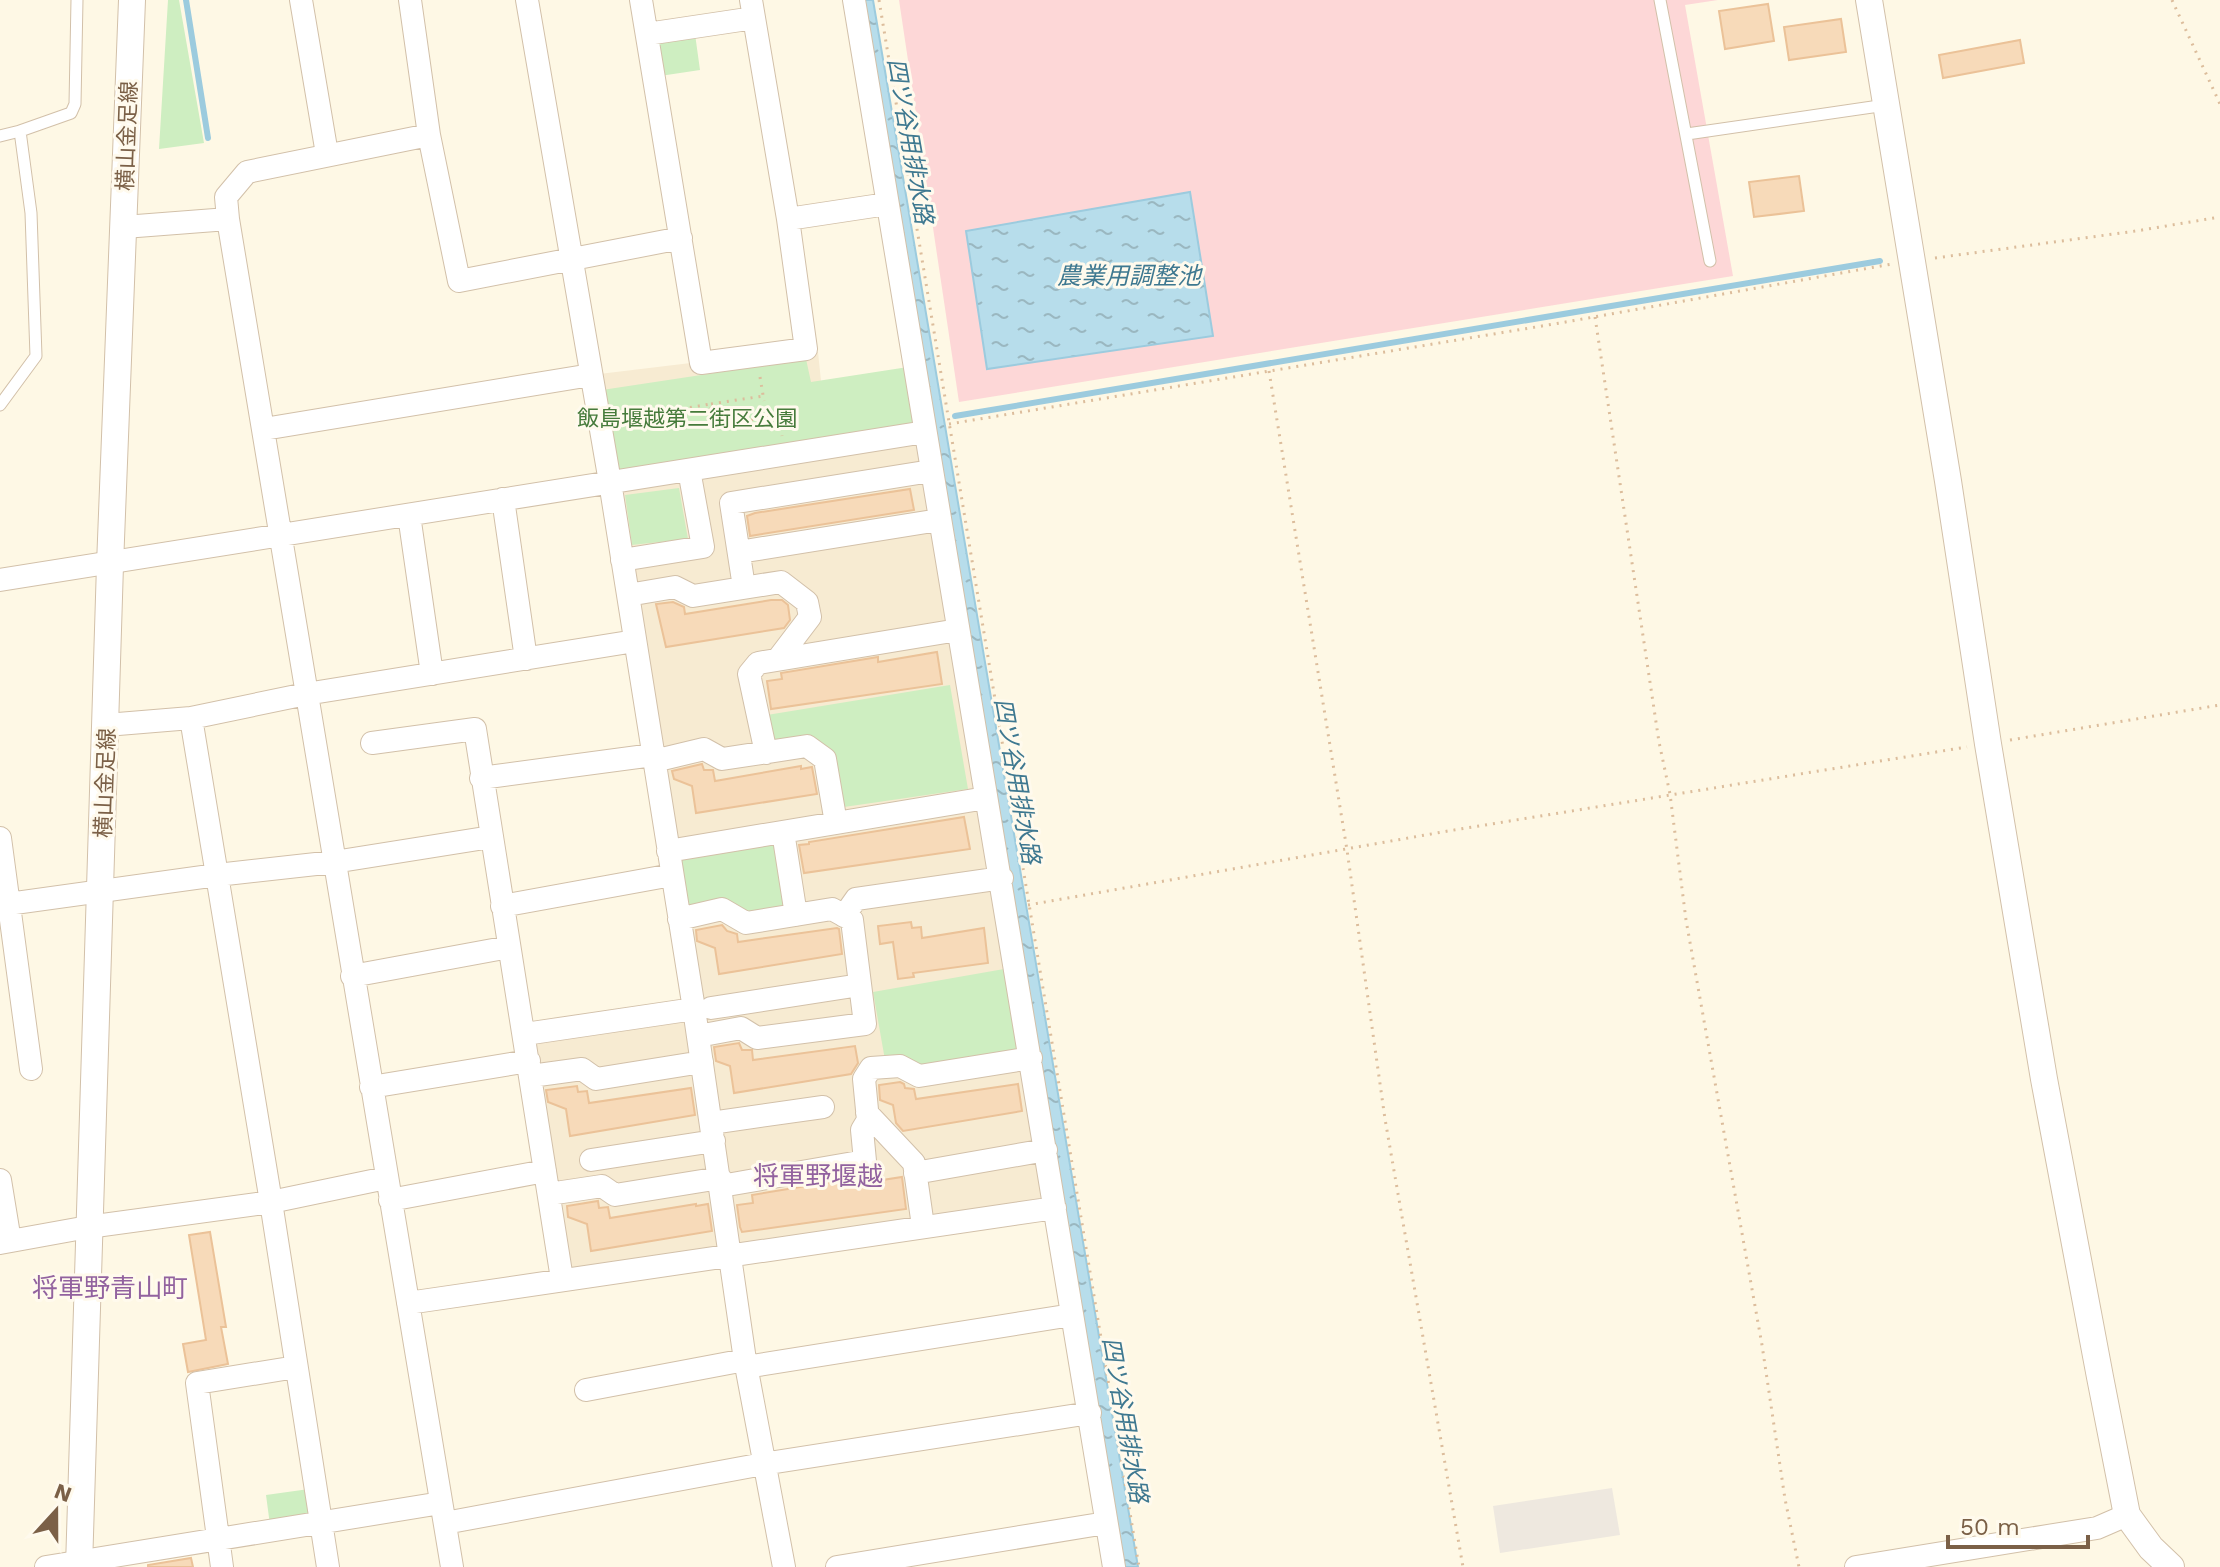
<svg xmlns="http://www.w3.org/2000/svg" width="2220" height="1567" viewBox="0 0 2220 1567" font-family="'Work Sans','Noto Sans JP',sans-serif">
<defs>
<pattern id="water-ripples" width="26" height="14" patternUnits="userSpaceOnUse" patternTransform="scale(2)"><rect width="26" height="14" fill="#b7ddeb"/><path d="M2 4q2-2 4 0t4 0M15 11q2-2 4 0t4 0" fill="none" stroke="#9ab7c0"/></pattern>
</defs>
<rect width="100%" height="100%" fill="#fef8e5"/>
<path fill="#f7ebd2" d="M818,352l3,29 93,-14 141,841 -493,71 -37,-245 168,-25 -102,-634 166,-20z"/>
<path fill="#eee8df" d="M1612,1488l8,47 -120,18 -7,-47z"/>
<path fill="#fdd7d7" d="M899,0h819l-33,5 48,271 -774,126z"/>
<path fill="#ceeec1" d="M168,0h11l25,143 -45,6z
M695,34l5,36 -40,6 -4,-29 6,-9z
M806,359l5,23 97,-15 9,56 -302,47 -13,-80z
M679,488l9,51 -56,6 -7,-50z
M950,685l18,104 -124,18 -9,-53 -28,-17 -35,5 -5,-27z
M775,841l13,65 -39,7 -63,-4 -8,-52z
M1004,969l15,83 -99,14 -35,-6 -12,-68z
M309,1489l4,21 -8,10 -35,5 -4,-30z"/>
<path fill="url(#water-ripples)" stroke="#9ccbde" stroke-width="2" d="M863,0h10l265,1567h-18z
M1190,192l23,144 -226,33 -21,-138z"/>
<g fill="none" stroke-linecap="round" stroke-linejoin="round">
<path stroke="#9ccbde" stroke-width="6" d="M186,0l22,138
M955,416c309,-49 617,-103 925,-155"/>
</g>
<path fill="#f7dab9" stroke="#ebc298" stroke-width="2" d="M1768,4l6,37 -49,8 -6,-38z
M1841,19l5,33 -57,8 -5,-33z
M2020,40l4,23 -81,15 -4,-23z
M1799,176l5,35 -50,6 -5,-35z
M910,489l4,21 -164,26 -3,-20 8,-3z
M771,600h11l6,5 2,15 -6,8 -118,19 -10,-43 17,-2 11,5 1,7z
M937,652l5,32 -171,25 -4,-28 15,-2 -1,-6 97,-16v5z
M702,764l2,6h9l2,11 86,-15v3l11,-2 5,27 -121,19 -4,-27 -18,-7 -2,-8z
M964,817l6,32 -166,24 -5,-28 10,-1v-2z
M911,922l1,6 9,-1 1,11 62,-10 4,35 -75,10 1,4 -16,2 -5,-37 -13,2 -2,-18z
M722,925l5,6 10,3 1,8 99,-14 2,1 3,25 -123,20 -4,-26 -18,-7 -1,-11z
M739,1043l3,7h10l1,10 102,-14 3,17 -7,11 -117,19 -4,-27 -14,-5 -2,-14z
M900,1082l4,2 1,4 9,1 2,10 102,-15 4,27 -119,20 -7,-8 -3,-18 -13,-5 -1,-15z
M577,1086l1,6 9,-1 2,12 102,-15 4,27 -125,21 -4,-27 -18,-7 -2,-12z
M902,1177l4,32 -164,23 -2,-5 -3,-22 16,-2 -1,-8 97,-16 1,6z
M598,1201l1,7 9,-1 2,11 86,-14v2l12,-2 4,27 -121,20 -4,-27 -19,-7 -1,-11z
M210,1232l16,95h-5l7,37 -40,8 -5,-28 23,-4 -17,-105z
M191,1558l2,9h-45v-2z"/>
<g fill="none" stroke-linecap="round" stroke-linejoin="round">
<g stroke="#d2c0a9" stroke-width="13">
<path id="service" d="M1660,0l50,261
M20,131l51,-18 4,-9 2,-104
M1687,134l199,-29
M0,136l20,-5 11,82 5,143 -36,49"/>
</g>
<g stroke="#d2c0a9" stroke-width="24">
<path id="minor" d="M301,0l26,154
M410,0l19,135 30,146 222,-43
M641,0l60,363 105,-14 -18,-130 -37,-219
M854,0l260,1567
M647,34l107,-16
M429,135l-182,37 -21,25 2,22 224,1348
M788,219l99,-15
M124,227l104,-8
M264,429l327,-54
M503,499l23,160
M409,515l23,159
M739,552l200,-32
M622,560l81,-13 -14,-77
M0,580l925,-148
M744,587l-13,-84 200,-32
M628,595l47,-8 18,9 88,-14 26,20 3,15 -32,42
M191,718l115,-24 329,-53
M106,725l85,-7 80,484 57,365
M372,743l103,-14 87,550
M766,753l-17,-79 9,-11 200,-33
M654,761l50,-12 18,10 85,-13 18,13 11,64
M481,778l172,-23
M783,832l13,83
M0,838l31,231
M668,851l318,-53
M0,905l217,-30 117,-13 157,-25
M502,906l170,-31
M844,916l12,-17 146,-21
M679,919l43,-10 24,14 86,-14 20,11 13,104 -108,14 -16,-10 -43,8
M352,976l157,-29
M711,1008l149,-23
M694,1009l51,351 39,207
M525,1034l169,-25 -84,-527 -83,-482
M531,1076l51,-7 14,10 106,-17
M371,1087l158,-26
M867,1113l47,50 9,63
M711,1123l112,-16
M591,1160l123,-19
M915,1173l131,-23
M0,1180l10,61
M721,1186l144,-25 -3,-31 6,-10 -4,-41 7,-11 29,-2 19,10 112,-18
M549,1194l53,-8 13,9 105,-17
M390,1200l155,-29
M0,1243l88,-16 183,-25 115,-24
M408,1303l647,-95
M746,1367l326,-52
M586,1390l159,-30
M445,1523l318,-59 327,-51
M46,1567l395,-64
M222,1567l-25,-184 99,-16
M837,1567l269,-44
M1856,1567l241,-39 30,-13"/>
</g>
<g stroke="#d2c0a9" stroke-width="28">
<path id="tertiary" d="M1869,0l79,481 40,263 56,335 56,298 27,138 24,33 20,19
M79,1567l31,-1002 22,-565"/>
</g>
<path stroke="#dcbd9c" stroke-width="3" stroke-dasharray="2 6" stroke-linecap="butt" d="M879,0l260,1567
M2172,0l48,104
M1935,258l201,-27 84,-14
M1595,317l64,425 11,52 16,126 76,425 23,154 14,68
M1269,371l78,479 38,269 78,448
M760,377l4,24
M711,404l52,-8
M619,420l91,-16 3,21 66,-9 3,20
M949,424l611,-101 332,-59
M2010,740l210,-35
M1028,905l420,-74 519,-84"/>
<use href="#service" stroke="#fff" stroke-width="11"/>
<use href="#minor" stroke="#fff" stroke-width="22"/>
<use href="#tertiary" stroke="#fff" stroke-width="26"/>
</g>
<g text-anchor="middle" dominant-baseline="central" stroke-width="6" stroke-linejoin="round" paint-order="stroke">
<g font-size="22" fill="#7b6047" stroke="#fffaed">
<text transform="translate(127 136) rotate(-88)">横山金足線</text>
<text transform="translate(105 783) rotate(-88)">横山金足線</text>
</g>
<g font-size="22" fill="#467b3b" stroke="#fffaed">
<text x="687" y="418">飯島堰越第二街区公園</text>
</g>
<g font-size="24" font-style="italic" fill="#3e7890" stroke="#fffaed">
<text transform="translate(910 141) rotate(80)">四ツ谷用排水路</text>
<text x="1129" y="276">農業用調整池</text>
<text transform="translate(1017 781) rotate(80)">四ツ谷用排水路</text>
<text transform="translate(1125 1420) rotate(80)">四ツ谷用排水路</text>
</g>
<g font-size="26" fill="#92629f" stroke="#fffaed">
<text x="818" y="1176">将軍野堰越</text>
<text x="110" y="1288">将軍野青山町</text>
</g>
</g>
<g transform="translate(56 1511) rotate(21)" stroke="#fffaed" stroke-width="6" paint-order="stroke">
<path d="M0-6L14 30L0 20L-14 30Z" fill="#7b6047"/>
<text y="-12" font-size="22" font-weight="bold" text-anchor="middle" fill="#7b6047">N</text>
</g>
<path d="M1948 1535v12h140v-12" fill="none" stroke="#7b6047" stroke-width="4"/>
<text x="1960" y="1535" font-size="24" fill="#7b6047" stroke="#fffaed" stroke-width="6" paint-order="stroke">50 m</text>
</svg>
